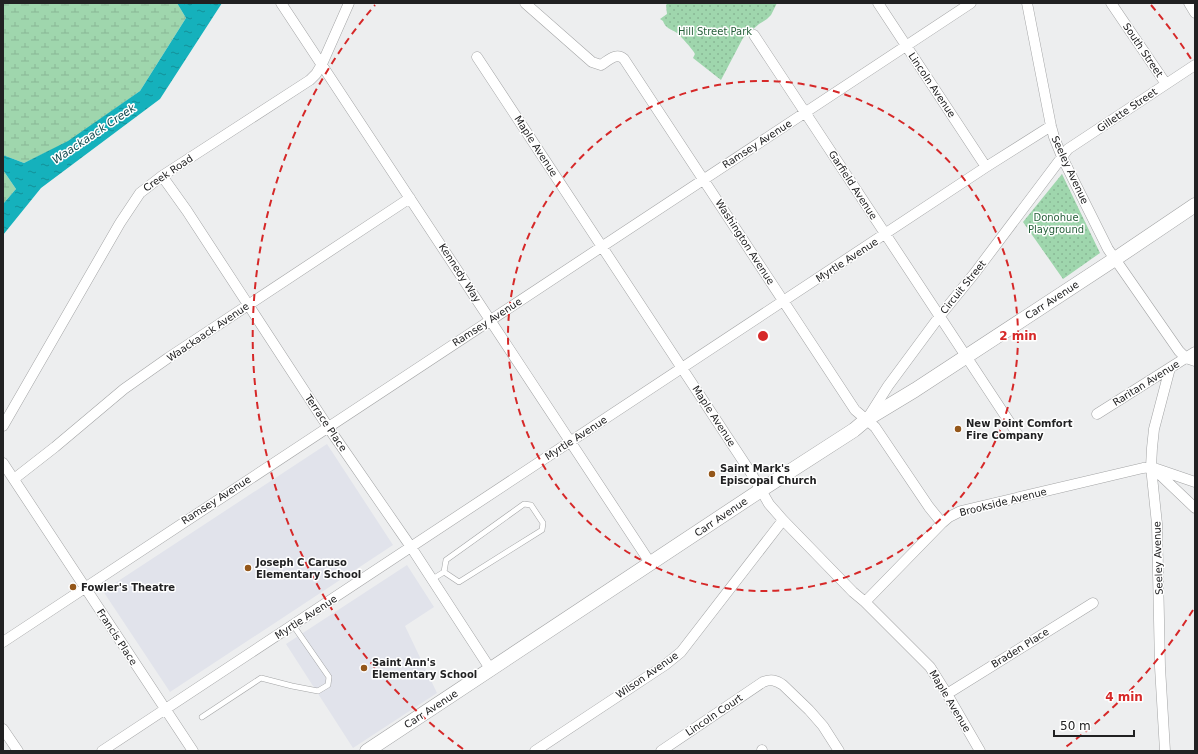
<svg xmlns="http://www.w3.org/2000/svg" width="1198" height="754" viewBox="0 0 1198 754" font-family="'DejaVu Sans',sans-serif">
<defs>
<pattern id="grass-dots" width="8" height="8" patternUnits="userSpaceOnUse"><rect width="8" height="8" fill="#9fd6ad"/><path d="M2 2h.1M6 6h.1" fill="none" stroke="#89b795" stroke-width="1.8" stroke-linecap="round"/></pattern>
<pattern id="wetland-marsh" width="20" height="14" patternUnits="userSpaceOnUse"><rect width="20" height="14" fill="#9fd6ad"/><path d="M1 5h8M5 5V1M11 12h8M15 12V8" fill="none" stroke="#89b795"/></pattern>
<pattern id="water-ripples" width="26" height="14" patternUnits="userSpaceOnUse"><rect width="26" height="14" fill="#15b1bc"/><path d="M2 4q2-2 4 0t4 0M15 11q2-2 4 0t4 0" fill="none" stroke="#139098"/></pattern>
</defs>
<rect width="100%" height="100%" fill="#edeeef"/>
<path fill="#e1e3eb" d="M327,444l66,101 -223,147 -67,-101z
M407,565l27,42 -29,19 32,67 -84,55 -67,-104z"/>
<path fill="url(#grass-dots)" d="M668,3h109l-6,12 -4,4 -8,5 -16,14 -22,42 -28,-22 2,-4c-1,-3 -15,-19 -18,-21 -6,-4 -12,-5 -14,-12l-3,-2 7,-5 -1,-9z
M1062,174l38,79 -37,26 -40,-57z"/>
<path fill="url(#wetland-marsh)" d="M3,3h174l9,15 -46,73 -72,51 -44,21 -21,-8z
M3,170l13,19 -13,15z"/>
<path fill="url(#water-ripples)" d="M177,3h45l-62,96 -119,89 -38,47v-31l13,-15 -13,-19v-15l21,8 44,-22 72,-50 46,-73z"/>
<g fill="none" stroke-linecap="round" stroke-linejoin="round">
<g stroke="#a3a4a5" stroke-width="6">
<path id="lane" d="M524,504l7,1 12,18 -1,7 -83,52 -15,-10 2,-12z
M431,580l13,-8
M202,717l59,-39 31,8 26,5 10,-6 1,-8 -36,-52"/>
</g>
<g stroke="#a3a4a5" stroke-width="11">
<path id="street" d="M281,3l370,561
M525,3l67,59 9,3c8,-5 15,-13 23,-6l231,351 20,17 54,80 13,16
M878,3l108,164
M1027,3l24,123 3,11 8,20 46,92 7,10 64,92 7,7 9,3
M1111,3l55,81
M1189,3l6,10
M754,35l264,400
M477,57l274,416 18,31 14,16 70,72 12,10 65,65 17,27 33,57
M162,176l25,35 141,216 83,120 80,123
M1097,414l98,-62
M869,416l19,-30 51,-69 35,-43 94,-125 127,-84
M3,426l117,-203 20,-30 22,-17 148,-96 6,-6 6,-10 27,-61
M3,463l190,288
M1154,469l41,39
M14,479l41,-32 69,-58 44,-31 242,-160
M865,602l77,-79 7,-6 12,-6 182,-43 8,-1 44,15
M3,642l968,-639
M947,694l146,-91
M3,729l15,22
M762,750v1
M102,751l884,-584 65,-41
M535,751l130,-86 16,-13 102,-132
M661,751l102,-69c8,-3 13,-2 20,3l26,25 14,16 16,25
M1165,751l-5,-84 -3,-143 -6,-57 1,-19 2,-19 16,-61"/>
</g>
<g stroke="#a3a4a5" stroke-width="15">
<path id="secondary" d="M367,751l394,-261 93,-60 13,-11 48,-29 200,-131 80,-54"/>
</g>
<use href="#lane" stroke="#fff" stroke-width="5"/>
<use href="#street" stroke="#fff" stroke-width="10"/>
<use href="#secondary" stroke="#fff" stroke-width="14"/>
</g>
<g fill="none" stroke="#d62828" stroke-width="2" stroke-dasharray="7 5">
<circle cx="763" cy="336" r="255"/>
<path d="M1193 610A510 510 0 0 1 1063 749M463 749A510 510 0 0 1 375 5M1151 5A510 510 0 0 1 1193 62"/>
</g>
<g fill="#94571a" stroke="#fff" stroke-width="1.5">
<circle cx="958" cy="429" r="4"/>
<circle cx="712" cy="474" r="4"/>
<circle cx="248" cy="568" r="4"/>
<circle cx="73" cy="587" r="4"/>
<circle cx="364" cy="668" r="4"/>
</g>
<g text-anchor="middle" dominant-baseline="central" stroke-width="3" stroke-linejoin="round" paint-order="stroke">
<g font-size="10" fill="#255f39" stroke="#fff">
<text x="715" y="31">Hill Street Park</text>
<text x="1056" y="217">Donohue<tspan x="1056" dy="12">Playground</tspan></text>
</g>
<g font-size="10" fill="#212122" stroke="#fff">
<text transform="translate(1143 50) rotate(56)">South Street</text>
<text transform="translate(932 85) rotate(56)">Lincoln Avenue</text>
<text transform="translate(1127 110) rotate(-34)">Gillette Street</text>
<text transform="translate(757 144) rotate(-33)">Ramsey Avenue</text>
<text transform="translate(536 146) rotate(57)">Maple Avenue</text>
<text transform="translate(1070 170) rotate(65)">Seeley Avenue</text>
<text transform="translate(168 173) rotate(-34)">Creek Road</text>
<text transform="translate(853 185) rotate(57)">Garfield Avenue</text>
<text transform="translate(745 242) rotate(57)">Washington Avenue</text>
<text transform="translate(847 260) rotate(-33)">Myrtle Avenue</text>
<text transform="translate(460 273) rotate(57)">Kennedy Way</text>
<text transform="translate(963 287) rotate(-51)">Circuit Street</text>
<text transform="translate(1052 300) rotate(-33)">Carr Avenue</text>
<text transform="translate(487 322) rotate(-33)">Ramsey Avenue</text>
<text transform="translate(208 332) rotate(-34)">Waackaack Avenue</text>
<text transform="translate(1146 383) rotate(-32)">Raritan Avenue</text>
<text transform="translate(714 416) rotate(57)">Maple Avenue</text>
<text transform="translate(326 423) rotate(56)">Terrace Place</text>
<text transform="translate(576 438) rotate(-33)">Myrtle Avenue</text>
<text transform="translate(216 500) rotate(-33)">Ramsey Avenue</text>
<text transform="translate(1003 502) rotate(-14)">Brookside Avenue</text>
<text transform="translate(721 517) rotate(-34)">Carr Avenue</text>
<text transform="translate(1158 558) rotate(-92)">Seeley Avenue</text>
<text transform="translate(306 617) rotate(-33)">Myrtle Avenue</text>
<text transform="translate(117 637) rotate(57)">Francis Place</text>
<text transform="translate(1020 648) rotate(-32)">Braden Place</text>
<text transform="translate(647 675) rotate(-35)">Wilson Avenue</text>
<text transform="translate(950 701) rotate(59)">Maple Avenue</text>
<text transform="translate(431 709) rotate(-33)">Carr Avenue</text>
<text transform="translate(714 715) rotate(-34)">Lincoln Court</text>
</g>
<g font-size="10" font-weight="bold" fill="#212122" stroke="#fff" text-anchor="start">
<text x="966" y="423">New Point Comfort<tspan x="966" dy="12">Fire Company</tspan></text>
<text x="720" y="468">Saint Mark's<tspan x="720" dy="12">Episcopal Church</tspan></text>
<text x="256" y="562">Joseph C Caruso<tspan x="256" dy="12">Elementary School</tspan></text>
<text x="81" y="587">Fowler's Theatre</text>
<text x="372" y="662">Saint Ann's<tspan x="372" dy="12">Elementary School</tspan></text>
</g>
<g font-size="11" font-style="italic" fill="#134d52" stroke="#fff">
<text transform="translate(94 134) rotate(-34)">Waackaack Creek</text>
</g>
</g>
<circle cx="763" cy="336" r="6" fill="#d62828" stroke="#fff" stroke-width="2"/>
<g font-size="12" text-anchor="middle" font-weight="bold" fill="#d62828" stroke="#fff" stroke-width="3" stroke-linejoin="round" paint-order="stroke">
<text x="1018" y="340">2 min</text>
<text x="1124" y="701">4 min</text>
</g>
<rect width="1198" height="754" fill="none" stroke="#212122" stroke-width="8"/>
<path d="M1054 730v6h80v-6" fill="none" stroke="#212122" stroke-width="2"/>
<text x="1060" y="730" font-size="12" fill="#212122" stroke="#ffffff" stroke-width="3" paint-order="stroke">50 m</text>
</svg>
